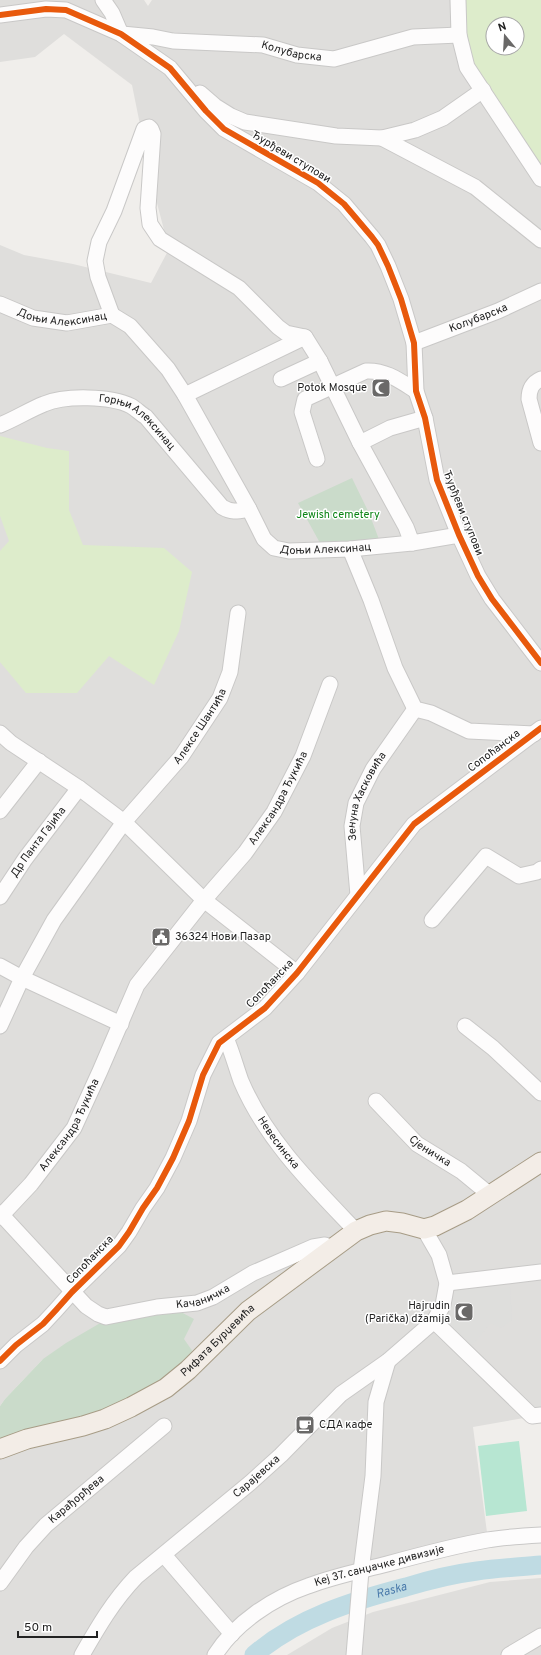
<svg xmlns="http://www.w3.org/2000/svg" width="541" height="1655" viewBox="0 0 541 1655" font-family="Overpass,sans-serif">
<rect width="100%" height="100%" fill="#f0eeeb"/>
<path fill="#dfdedc" d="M0,0h144l4,6 4,-6h304l85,179v1236l-68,12 15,113 -200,55 -73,60h-215v-206l43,-90 -38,40 -5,7v-1161l24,10 49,9 78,19 18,-34 -17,-65 -20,-99 -68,-51 -29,23 -35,5z
M541,1578v77h-254l45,-27 41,-16 117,-30z"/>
<path fill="#dededc" d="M496,1282l1,6 13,-1 2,34 -12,7 -9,-5 -22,26 -29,-28 14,-31 4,-3z"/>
<path fill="#ddeccb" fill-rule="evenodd" d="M459,0h82v179l-74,-112zM493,24h24v24h-24z
M0,436l47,12 22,3v59l14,35 81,3 28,24 -13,59 -25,54 -45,-29 -32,37h-51l-26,-31v-111l9,-10 -9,-25z"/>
<path fill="#cadbca" d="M352,478l17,35 11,29 -60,1 -22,-40z
M179,1311l15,8 -10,20 14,20 -32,29 -166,61v-43l5,-7 38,-40 23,-16 36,-21z"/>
<path fill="#b7e6d2" d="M519,1441l8,70 -41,5 -8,-70z"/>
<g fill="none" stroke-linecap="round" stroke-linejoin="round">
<path stroke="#bfdbe3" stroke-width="19" id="s1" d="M254,1655c43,-37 98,-54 152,-68 23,-7 47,-13 71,-16 21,-3 43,-4 64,-6"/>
<g stroke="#c9c8c7" stroke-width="17">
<g id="minor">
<path d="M103,0l9,13 9,21"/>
<path d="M458,0l1,35 8,32 74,112"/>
<path d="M0,15l46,-6 20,1 55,24 49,34 36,43 18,18 94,54 26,21 28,33 6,8 10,21 13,33 13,44 2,48 9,27 12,62 22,55 19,41 14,23 49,64"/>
<path id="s2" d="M122,34l31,3 20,4 90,4 34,10 37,4 79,-22 46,-2"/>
<path d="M200,93l15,13 16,10 14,6 91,14 46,2 33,-8 28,-12 40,-28"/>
<path d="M382,138l93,49 66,53"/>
<path id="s3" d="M0,304l33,14 34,5 45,-8 18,11 38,43 17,26 64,114 15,30 10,9 15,3 61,-2 62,-6 47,-8"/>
<path d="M112,315l-14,-38 -3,-16 4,-19 15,-31 30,-82 5,-2 2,2 2,5 -5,74 2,16 10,15 79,49 39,39 8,6 19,4 15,24 40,82 46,84 6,16"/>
<path id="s4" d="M414,343l84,-32 43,-20"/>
<path d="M281,379l39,-18"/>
<path d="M541,379c-9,4 -12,10 -12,20l12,44"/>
<path d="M185,395l120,-58"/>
<path id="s5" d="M0,425c15,-6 29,-15 44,-21 21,-9 67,-8 87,2 5,3 10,8 15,11l76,90c10,6 16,4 27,2"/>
<path d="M360,443l30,-15 35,-10"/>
<path d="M317,459l-15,-47 3,-13 61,-28c20,-1 34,10 50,20"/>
<path d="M350,549l21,51 24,68 20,41 16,4 38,18 65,3"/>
<path d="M0,733l11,10 68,45 45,34 80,78 93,73"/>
<path d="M0,811l39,-50"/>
<path id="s6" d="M358,895l-6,-69 4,-23 17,-34 42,-60"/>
<path id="s7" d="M0,897l25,-38 54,-71"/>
<path d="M432,920l54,-64 33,20 18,-4 4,-3"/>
<path d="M0,966l22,12 99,46"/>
<path id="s8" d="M0,1026l22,-48 32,-58 70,-98 57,-65 39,-59 10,-26 8,-59"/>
<path d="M465,1026l28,22 48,45"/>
<path id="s9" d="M226,1038c6,14 10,29 15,43 25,59 71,104 115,150"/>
<path id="s10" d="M376,1101l41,43 44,27 28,23"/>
<path id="s11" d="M0,1213l86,93 12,8 8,3 51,-10 40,-4 16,-6 40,-24 60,-26 12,-2 8,3"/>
<path id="s12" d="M0,1217l31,-33 43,-56 26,-57 37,-86 67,-85 41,-47 29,-41 29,-56 27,-72"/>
<path d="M447,1283l94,-11"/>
<path d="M434,1321l98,95 9,-1"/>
<path d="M0,1361l16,-16 27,-21 13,-14 16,-18 47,-46 10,-14 14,-24 14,-20 16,-30 16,-37 14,-46 16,-32 46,-35 32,-35 117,-149 127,-96"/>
<path d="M164,1555l68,79"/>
<path id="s13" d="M0,1583l26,-36 20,-22 118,-99"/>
<path id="s14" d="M82,1655c16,-28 31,-54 54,-78l114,-94 31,-28 60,-61 47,-33 46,-40 9,-16 4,-22 -8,-28 -15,-26"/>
<path id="s15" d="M215,1655c20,-32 58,-57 93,-69 26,-10 52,-15 79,-22 33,-9 66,-18 100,-24 18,-3 36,-4 54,-5"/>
<path d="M354,1655l7,-84 12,-95 3,-74 12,-41"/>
<path d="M509,1655l32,-19"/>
</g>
</g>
<g stroke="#a79c86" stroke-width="21">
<g id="major">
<path id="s16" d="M0,1449l27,-10 56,-13 22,-7 26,-12 35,-19 22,-18 60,-59 108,-80 14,-6 16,-4 16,2 22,6 11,-3 32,-16 74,-48"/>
</g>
</g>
<use href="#minor" stroke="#fdfcfc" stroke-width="15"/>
<use href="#major" stroke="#f3ede7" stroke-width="19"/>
<g stroke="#fff" stroke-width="8">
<path id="cycleway" d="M0,15l46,-6 20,1 55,24 49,34 36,43 18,18 94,54 26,21 28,33 6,8 10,21 13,33 13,44 2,48 9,27 12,62 22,55 19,41 14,23 49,64
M0,1361l16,-16 27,-21 13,-14 16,-18 47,-46 10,-14 14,-24 14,-20 16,-30 16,-37 14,-46 16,-32 46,-35 32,-35 117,-149 127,-96"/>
</g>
<use href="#cycleway" stroke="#e8590c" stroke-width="6"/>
</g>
<defs>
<g id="mosque-square" transform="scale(1)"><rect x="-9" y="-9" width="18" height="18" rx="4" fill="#6a6968" stroke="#fff"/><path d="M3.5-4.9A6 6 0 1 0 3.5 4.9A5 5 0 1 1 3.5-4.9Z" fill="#fff"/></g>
<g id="civic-square" transform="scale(1)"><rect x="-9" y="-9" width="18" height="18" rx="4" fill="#6a6968" stroke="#fff"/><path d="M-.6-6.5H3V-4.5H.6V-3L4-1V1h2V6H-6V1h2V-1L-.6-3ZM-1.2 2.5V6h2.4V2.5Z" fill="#fff"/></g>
<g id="cafe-square" transform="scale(1)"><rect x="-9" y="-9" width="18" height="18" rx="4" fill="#6a6968" stroke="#fff"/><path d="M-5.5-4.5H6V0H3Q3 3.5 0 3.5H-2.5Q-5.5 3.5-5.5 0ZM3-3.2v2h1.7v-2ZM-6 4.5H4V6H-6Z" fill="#fff"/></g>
</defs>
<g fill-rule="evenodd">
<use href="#mosque-square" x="381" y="388"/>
<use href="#civic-square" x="161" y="937"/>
<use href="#mosque-square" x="464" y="1312"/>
<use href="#cafe-square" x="305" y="1425"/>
</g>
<g text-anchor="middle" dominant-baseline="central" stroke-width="3" stroke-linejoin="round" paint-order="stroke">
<g font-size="11" fill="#222" stroke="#fff">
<text stroke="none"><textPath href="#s2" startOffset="171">Колубарска</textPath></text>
<text transform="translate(291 157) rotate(31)">Ђурђеви ступови</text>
<text stroke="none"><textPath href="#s3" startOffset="65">Доњи Алексинац</textPath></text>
<text stroke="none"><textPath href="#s4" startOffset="69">Колубарска</textPath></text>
<text stroke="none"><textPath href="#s5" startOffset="151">Горњи Алексинац</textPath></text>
<text transform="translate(463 513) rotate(68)">Ђурђеви ступови</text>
<text stroke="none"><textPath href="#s3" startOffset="455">Доњи Алексинац</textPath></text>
<text stroke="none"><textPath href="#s8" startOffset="362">Алексе Шантића</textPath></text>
<text transform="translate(494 751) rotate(-37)">Сопоћанска</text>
<text stroke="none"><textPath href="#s6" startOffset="102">Зенуна Хасковића</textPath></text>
<text stroke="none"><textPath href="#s12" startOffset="507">Александра Ђукића</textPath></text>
<text stroke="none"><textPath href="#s7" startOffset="67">Др Панта Гајића</textPath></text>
<text transform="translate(270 984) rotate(-46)">Сопоћанска</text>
<text stroke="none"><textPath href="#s12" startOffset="116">Александра Ђукића</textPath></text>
<text stroke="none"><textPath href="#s9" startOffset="118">Невесинска</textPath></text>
<text stroke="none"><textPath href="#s10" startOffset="74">Сјеничка</textPath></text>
<text transform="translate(90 1260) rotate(-46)">Сопоћанска</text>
<text stroke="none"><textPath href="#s11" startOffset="249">Качаничка</textPath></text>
<text stroke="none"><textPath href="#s16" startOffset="248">Рифата Бурџевића</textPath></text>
<text stroke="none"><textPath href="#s14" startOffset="252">Сарајевска</textPath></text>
<text stroke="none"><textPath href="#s13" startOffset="114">Карађорђева</textPath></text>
<text stroke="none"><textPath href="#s15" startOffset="192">Кеј 37. санџачке дивизије</textPath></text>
</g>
<g font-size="11" fill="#222" stroke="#fff" text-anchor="end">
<text x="367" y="388">Potok Mosque</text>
<text x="175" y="937" text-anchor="start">36324 Нови Пазар</text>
<text x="450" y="1306">Hajrudin<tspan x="450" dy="13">(Parička) džamija</tspan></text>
<text x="319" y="1425" text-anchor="start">СДА кафе</text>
</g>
<g font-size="11" fill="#0c8416" stroke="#fff">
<text x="338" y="515">Jewish cemetery</text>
</g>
<g font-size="12" font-style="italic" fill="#4a7aab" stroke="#fff">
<text stroke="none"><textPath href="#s1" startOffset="153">Raska</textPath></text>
</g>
</g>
<g transform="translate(505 36) rotate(342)"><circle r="19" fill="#ffffff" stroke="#a7a7a7"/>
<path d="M0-3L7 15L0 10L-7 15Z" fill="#6a6968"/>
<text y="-6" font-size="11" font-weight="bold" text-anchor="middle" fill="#222222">N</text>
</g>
<path d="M18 1631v6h79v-6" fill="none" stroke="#222222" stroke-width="2"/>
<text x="24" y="1631" font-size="12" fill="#222222" stroke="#ffffff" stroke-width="3" paint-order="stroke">50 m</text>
</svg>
